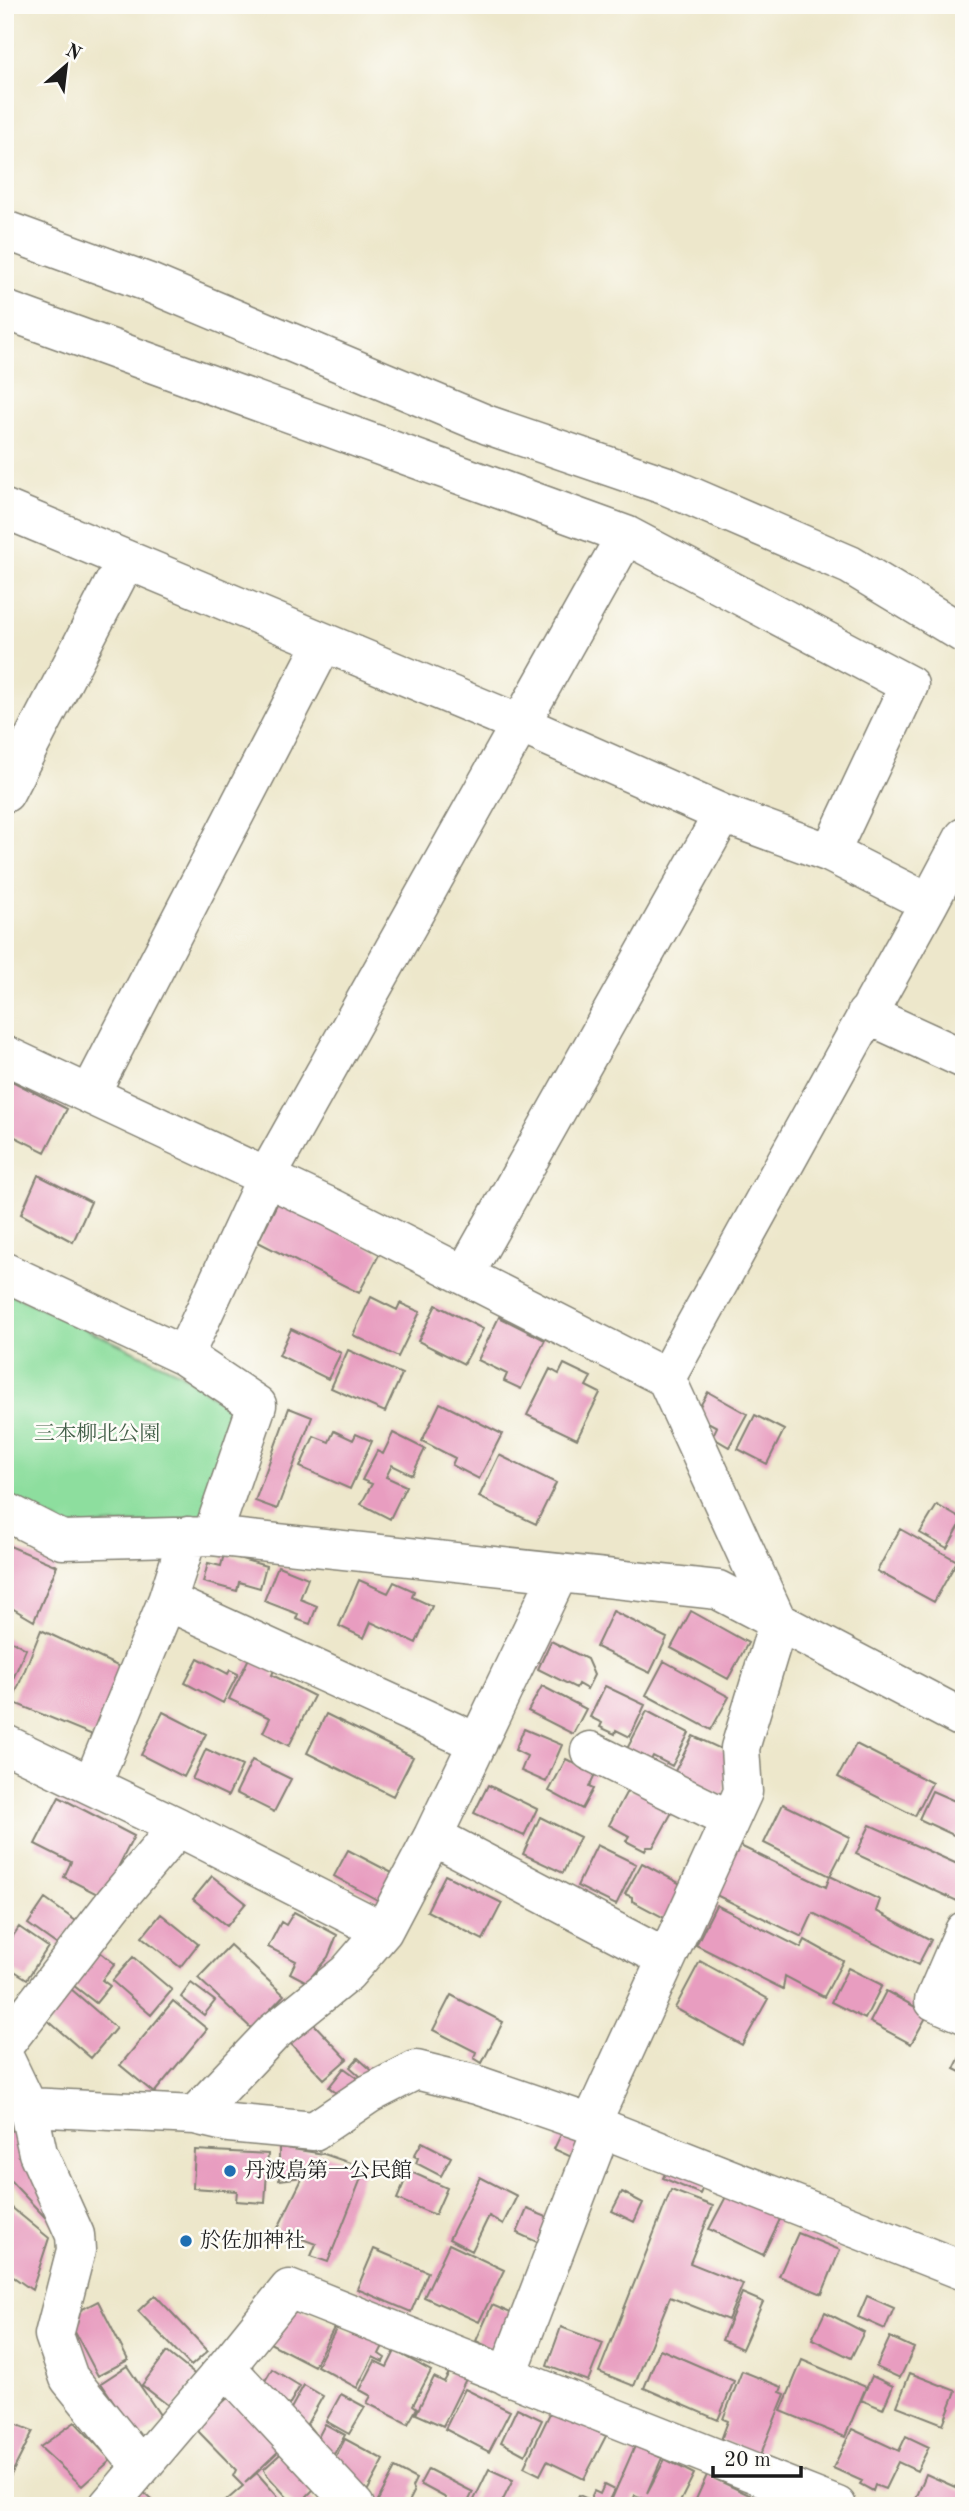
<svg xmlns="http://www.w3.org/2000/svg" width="969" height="2511" viewBox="0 0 969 2511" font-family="'Old Standard TT','Noto Serif JP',serif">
<rect width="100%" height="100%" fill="#fdfcf7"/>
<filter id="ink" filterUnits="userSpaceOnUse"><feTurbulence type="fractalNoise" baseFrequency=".0143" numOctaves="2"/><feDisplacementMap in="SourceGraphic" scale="14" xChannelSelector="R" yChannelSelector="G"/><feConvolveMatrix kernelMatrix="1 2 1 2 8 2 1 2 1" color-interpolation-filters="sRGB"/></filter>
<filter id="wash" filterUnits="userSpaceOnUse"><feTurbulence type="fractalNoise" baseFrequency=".00686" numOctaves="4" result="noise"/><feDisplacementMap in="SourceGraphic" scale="28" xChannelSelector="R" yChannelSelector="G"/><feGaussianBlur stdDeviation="1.57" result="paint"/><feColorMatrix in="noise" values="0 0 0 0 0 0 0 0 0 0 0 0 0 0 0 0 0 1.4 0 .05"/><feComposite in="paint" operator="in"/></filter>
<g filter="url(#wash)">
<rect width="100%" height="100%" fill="#ede7cb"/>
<path fill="#8dde9e" stroke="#547d5d" stroke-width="2" d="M5,1291l174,81 59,42 -31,106 -139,7 -63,-31z"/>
<g id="blocks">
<path fill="#e89dc0" d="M12,1081l55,28 -22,43 -40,-20v-37z
M38,1175l53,27 -18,40 -52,-28z
M278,1202l102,51 -21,40 -101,-51z
M371,1297l26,13 3,-7 20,9 -22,45 -45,-22z
M436,1305l47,24 -19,35 -46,-23z
M499,1317l46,23 -24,49 -17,-8 3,-7 -29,-14z
M291,1329l50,24 -13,26 -49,-24z
M348,1350l54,24 -17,38 -54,-24z
M564,1364l27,13 -5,9 14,7 -23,46 -50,-24 23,-46 9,5z
M708,1392l39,22 -18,33 -17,-10 5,-10 -22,-12z
M440,1403l62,31 -23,45 -27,-14 3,-7 -33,-17z
M289,1408l23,9 -35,92 -22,-8z
M755,1415l29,15 -17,34 -29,-15z
M334,1431l19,9 3,-6 16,7 -22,48 -50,-22 14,-31 15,6z
M393,1433l32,16 -13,26 -20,-10 -6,12 20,9 -16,33 -29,-15 11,-20 -10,-4 15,-29 6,3z
M499,1455l57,28 -20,41 -57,-27z
M937,1505l26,15 -16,28 -27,-15z
M900,1529l57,32 -23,41 -57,-31z
M5,1544l52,22 -23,55 -29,-17z
M224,1554l42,12 -6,22 -21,-6 -2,9 -34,-9 5,-19 13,3z
M278,1566l30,12 -8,21 17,7 -7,18 -14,-5 2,-5 -34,-13z
M359,1580l29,13 6,-11 20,9 -2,6 20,9 -16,37 -45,-21 -7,16 -25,-12z
M613,1611l54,27 -17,35 -54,-26z
M691,1611l57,32 -20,36 -57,-31z
M41,1630l81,38 -27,68 -83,-34z
M5,1637l21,12 -21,48z
M551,1641l36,18 7,16 -7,14 -9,-5 -2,4 -38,-19z
M198,1658l30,16 2,-4 8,4 -15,29 -38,-20z
M249,1658l25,12 -2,5 42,21 -25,50 -26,-14 7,-14 -41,-19z
M664,1661l65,36 -18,33 -65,-35z
M542,1686l44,23 -13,25 -45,-23z
M605,1686l40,19 -15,32 -14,-7 -1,4 -15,-7 2,-4 -12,-6z
M647,1711l42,22 -17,33 -19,-10 -9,18 -24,-12z
M163,1712l43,22 -22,43 -43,-22z
M326,1714l87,43 -20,39 -86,-43z
M524,1729l38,16 -16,37 -25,-11 6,-15 -12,-6z
M693,1736l35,16 -4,45 -50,-24z
M856,1744l76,39 -17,33 -77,-39z
M206,1749l36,17 -14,30 -36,-17z
M566,1759l29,15 -6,13 4,2 -11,20 -33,-18z
M252,1760l39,19 -17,33 -38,-19z
M488,1785l49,24 -13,27 -50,-23z
M637,1790l39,15 -23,42h-6l-2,4 -19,-10 3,-5 -20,-11 17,-32z
M932,1791l32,14v35l-45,-21z
M59,1797l75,39 -31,61 -39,-20 7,-15 -36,-18z
M783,1804l67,33 -20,39 -66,-33z
M540,1817l40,20 -17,36 -40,-19z
M870,1825l94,42v18l-7,16 -101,-47z
M736,1844l90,43 4,-11 50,24 -4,11 55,29 -13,25 -105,-52 -11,24 -90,-44z
M597,1845l39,19 -20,41 -39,-19z
M348,1850l46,24 -15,27 -45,-25z
M642,1863l37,20 3,6 -16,30 -34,-18v-4l-7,-3z
M445,1875l57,28 -19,37 -56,-29z
M212,1876l34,27 -19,23 -34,-27z
M45,1899l31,22 -17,25 -31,-22z
M716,1905l85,43 4,-8 38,21 -19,36 -39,-21 -2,13 -87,-44z
M294,1912l43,23 -9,22 -21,25 -17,-9 6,-12 -28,-14 13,-25 5,3z
M161,1914l37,30 -18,23 -38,-30z
M19,1927l29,20 -21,32 -22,-14v-17z
M230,1945l54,50 -32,34 -54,-51z
M100,1952l15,12 -13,16 8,6 -14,17 -23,-18z
M133,1957l39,33 -21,25 -39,-34z
M700,1961l68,38 -26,46 -67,-37z
M848,1968l34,17 -17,34 -34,-17z
M191,1983l24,18 -11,14 -23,-18z
M71,1989l45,39 -25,30 -45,-39z
M886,1991l42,23 -17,30 -41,-22z
M451,1995l52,27 -21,41 -8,-5 2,-6 -43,-22z
M173,2001l34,28 -53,64 -34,-28z
M312,2022l35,37 -23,20 -34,-36z
M964,2049v25l-10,-5z
M358,2058l20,18 -8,9 -20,-18z
M344,2068l15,11 -16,20 -14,-12z
M565,2126l24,11 -11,23 -24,-11z
M14,2129l44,102 -53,-56v-40z
M422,2142l29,15 -10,19 -25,-13 2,-5 -4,-2z
M279,2147l45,7 41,14 -37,94 -17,-6 5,-12 -39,-14 26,-53 -24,3z
M195,2150l73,4 -3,49 -29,-2 1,-10 -44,-3z
M671,2161l37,16 -8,17 -37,-16z
M409,2171l38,17 -12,27 -38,-16z
M480,2177l37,19 -14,28 -14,-8 -17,35 -23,-12z
M730,2189l52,26 -19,40 -54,-26z
M671,2190l42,16 -23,57 53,21 -15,36 -58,-23 -36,89 -35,-14z
M622,2192l21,11 -9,19 -22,-11z
M5,2202l44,36 -17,52 -27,-19z
M527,2209l32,13 -11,25 -31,-14z
M798,2233l42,17 -18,44 -43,-18z
M449,2244l55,26 -25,52 -55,-25z
M374,2249l54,23 -17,40 -54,-23z
M742,2293l21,9 -21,47 -20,-9z
M155,2295l53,56 -17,15 -53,-55z
M867,2296l27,12 -9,21 -27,-12z
M98,2301l30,59 -30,16 -31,-59z
M289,2304l45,24 -20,38 -46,-24z
M492,2305l28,12 -16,37 -28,-13z
M825,2312l39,20 -13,26 -39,-19z
M337,2327l15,8 3,-6 29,15 -5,10 6,4 -2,4 -10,-5 -16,31 -40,-22z
M561,2327l42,16 -15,38 -41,-15z
M890,2337l24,11 -14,30 -24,-11z
M660,2349l74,32 -16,39 -74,-32z
M395,2351l36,20 -18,34 4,3 -9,16 -41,-21 4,-7 -11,-6 15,-29 12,6z
M167,2352l31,25 -25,32 -31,-24z
M802,2360l64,27 -21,50 -64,-26z
M127,2366l37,55 -26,17 -37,-55z
M272,2369l28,17 -14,24 -28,-17z
M450,2371l16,8 -23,47 -27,-12 18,-37 10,5z
M742,2371l40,16 -2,5 5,2 -25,62 -39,-16 7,-19 -5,-2z
M910,2373l46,18 -13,33 -46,-18z
M872,2376l21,10 -10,23 -22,-9z
M304,2385l19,11 -16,28 9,11 -8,15 -25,-27z
M465,2389l45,22 -21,41 -44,-23z
M233,2393l51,53 -39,37 12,-10 23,26 -4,4 2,3h-58l23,-20 -10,-10 3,-6 -41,-42z
M341,2394l24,13 -16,27 -23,-13z
M517,2408l25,12 -17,35 -24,-13z
M552,2409l54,27 -22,43 -37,-18 -7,14 -16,-8z
M5,2420l28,11 -28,56z
M75,2422l36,38 -29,26 -42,-39z
M325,2424l20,11 -20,35 -15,-17z
M852,2429l47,22 7,-15 23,11 -12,24 -19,-9 -13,27 -10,-4 -2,6 -13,-7 2,-3 -29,-13z
M345,2439l39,21 -20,37 -37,-24z
M289,2446l33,35 -15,15 9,10h-21l-29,-32 -2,-5z
M635,2446l27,12 -15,35 18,-34 29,15 -16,32h-37l4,-7 -10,-4 -4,11h-14l-7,-3z
M395,2468l21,11 -4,8 2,5 -7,14h-32z
M428,2469l45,23 -7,14h-24l4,-8 -26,-14z
M489,2469l24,11 -13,26h-29z
M926,2474l38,17v15h-51z
M707,2475l55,26 -2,5h-67z
M604,2485l10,5 -8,16h-33l6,-11 11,5 4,-9 6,3z
M141,2490l18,16h-32z"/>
</g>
</g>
<g filter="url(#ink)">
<use href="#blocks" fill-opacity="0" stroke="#848274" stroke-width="2"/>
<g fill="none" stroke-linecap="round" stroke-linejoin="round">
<g stroke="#848274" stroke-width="41">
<path id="minor" d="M5,230l142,52 341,143 179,61 183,79 114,69
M5,310l621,225 283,150 -79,168
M5,509l515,215 203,90 107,39 99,50
M5,793l121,-233
M866,1014l98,45
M5,1055l327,153 334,170
M90,1094l233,-450
M5,1272l179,84 73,49 -45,131
M465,1274l258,-460
M184,1356l82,-178 360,-643
M5,1511l57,29 150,-4 506,54 246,129
M167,1601l311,142
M5,1744l173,83 205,104
M590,1751l140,69
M92,1785l75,-184 21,-65
M433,1836l232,122
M964,1931l-30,70 30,13
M5,2044l109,-141 64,-76
M5,2059l23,48 167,8 34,8 85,8 55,-37 47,-24 61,15 114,39 152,-332 -3,-44 38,-125 -112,-245 263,-475 35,-66
M28,2107l10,46 37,82 1,15 -22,85 15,43 72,89
M195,2115l79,-83 73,-59 36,-42 50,-95 126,-263
M591,2124l373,147
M226,2367l129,139
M507,2376l95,-248
M108,2506l118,-139 63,-78 548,217"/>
</g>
<use href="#minor" stroke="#fff" stroke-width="38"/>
</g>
</g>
<g fill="#1f6fb2" stroke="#fdfcf7" stroke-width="2.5">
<circle cx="230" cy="2171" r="7"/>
<circle cx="186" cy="2241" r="7"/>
</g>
<g text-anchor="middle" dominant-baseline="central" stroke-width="5" stroke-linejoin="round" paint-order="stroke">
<g font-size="21" fill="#44604a" stroke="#fdfcf7">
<text x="97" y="1434">三本柳北公園</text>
</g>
<g font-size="21" fill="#1c1c1c" stroke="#fdfcf7" text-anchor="start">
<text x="244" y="2171">丹波島第一公民館</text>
<text x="200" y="2241">於佐加神社</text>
</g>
</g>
<rect width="969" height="2511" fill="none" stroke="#fdfcf7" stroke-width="28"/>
<g transform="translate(66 66) rotate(28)" stroke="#fdfcf7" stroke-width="5" paint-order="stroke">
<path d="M0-5L12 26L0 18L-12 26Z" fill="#1c1c1c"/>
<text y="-10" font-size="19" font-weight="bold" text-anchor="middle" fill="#1c1c1c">N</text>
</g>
<path d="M713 2466v10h88v-10" fill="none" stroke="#1c1c1c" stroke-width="3.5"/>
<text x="724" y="2466" font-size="21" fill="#1c1c1c" stroke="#fdfcf7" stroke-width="5" paint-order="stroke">20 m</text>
</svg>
